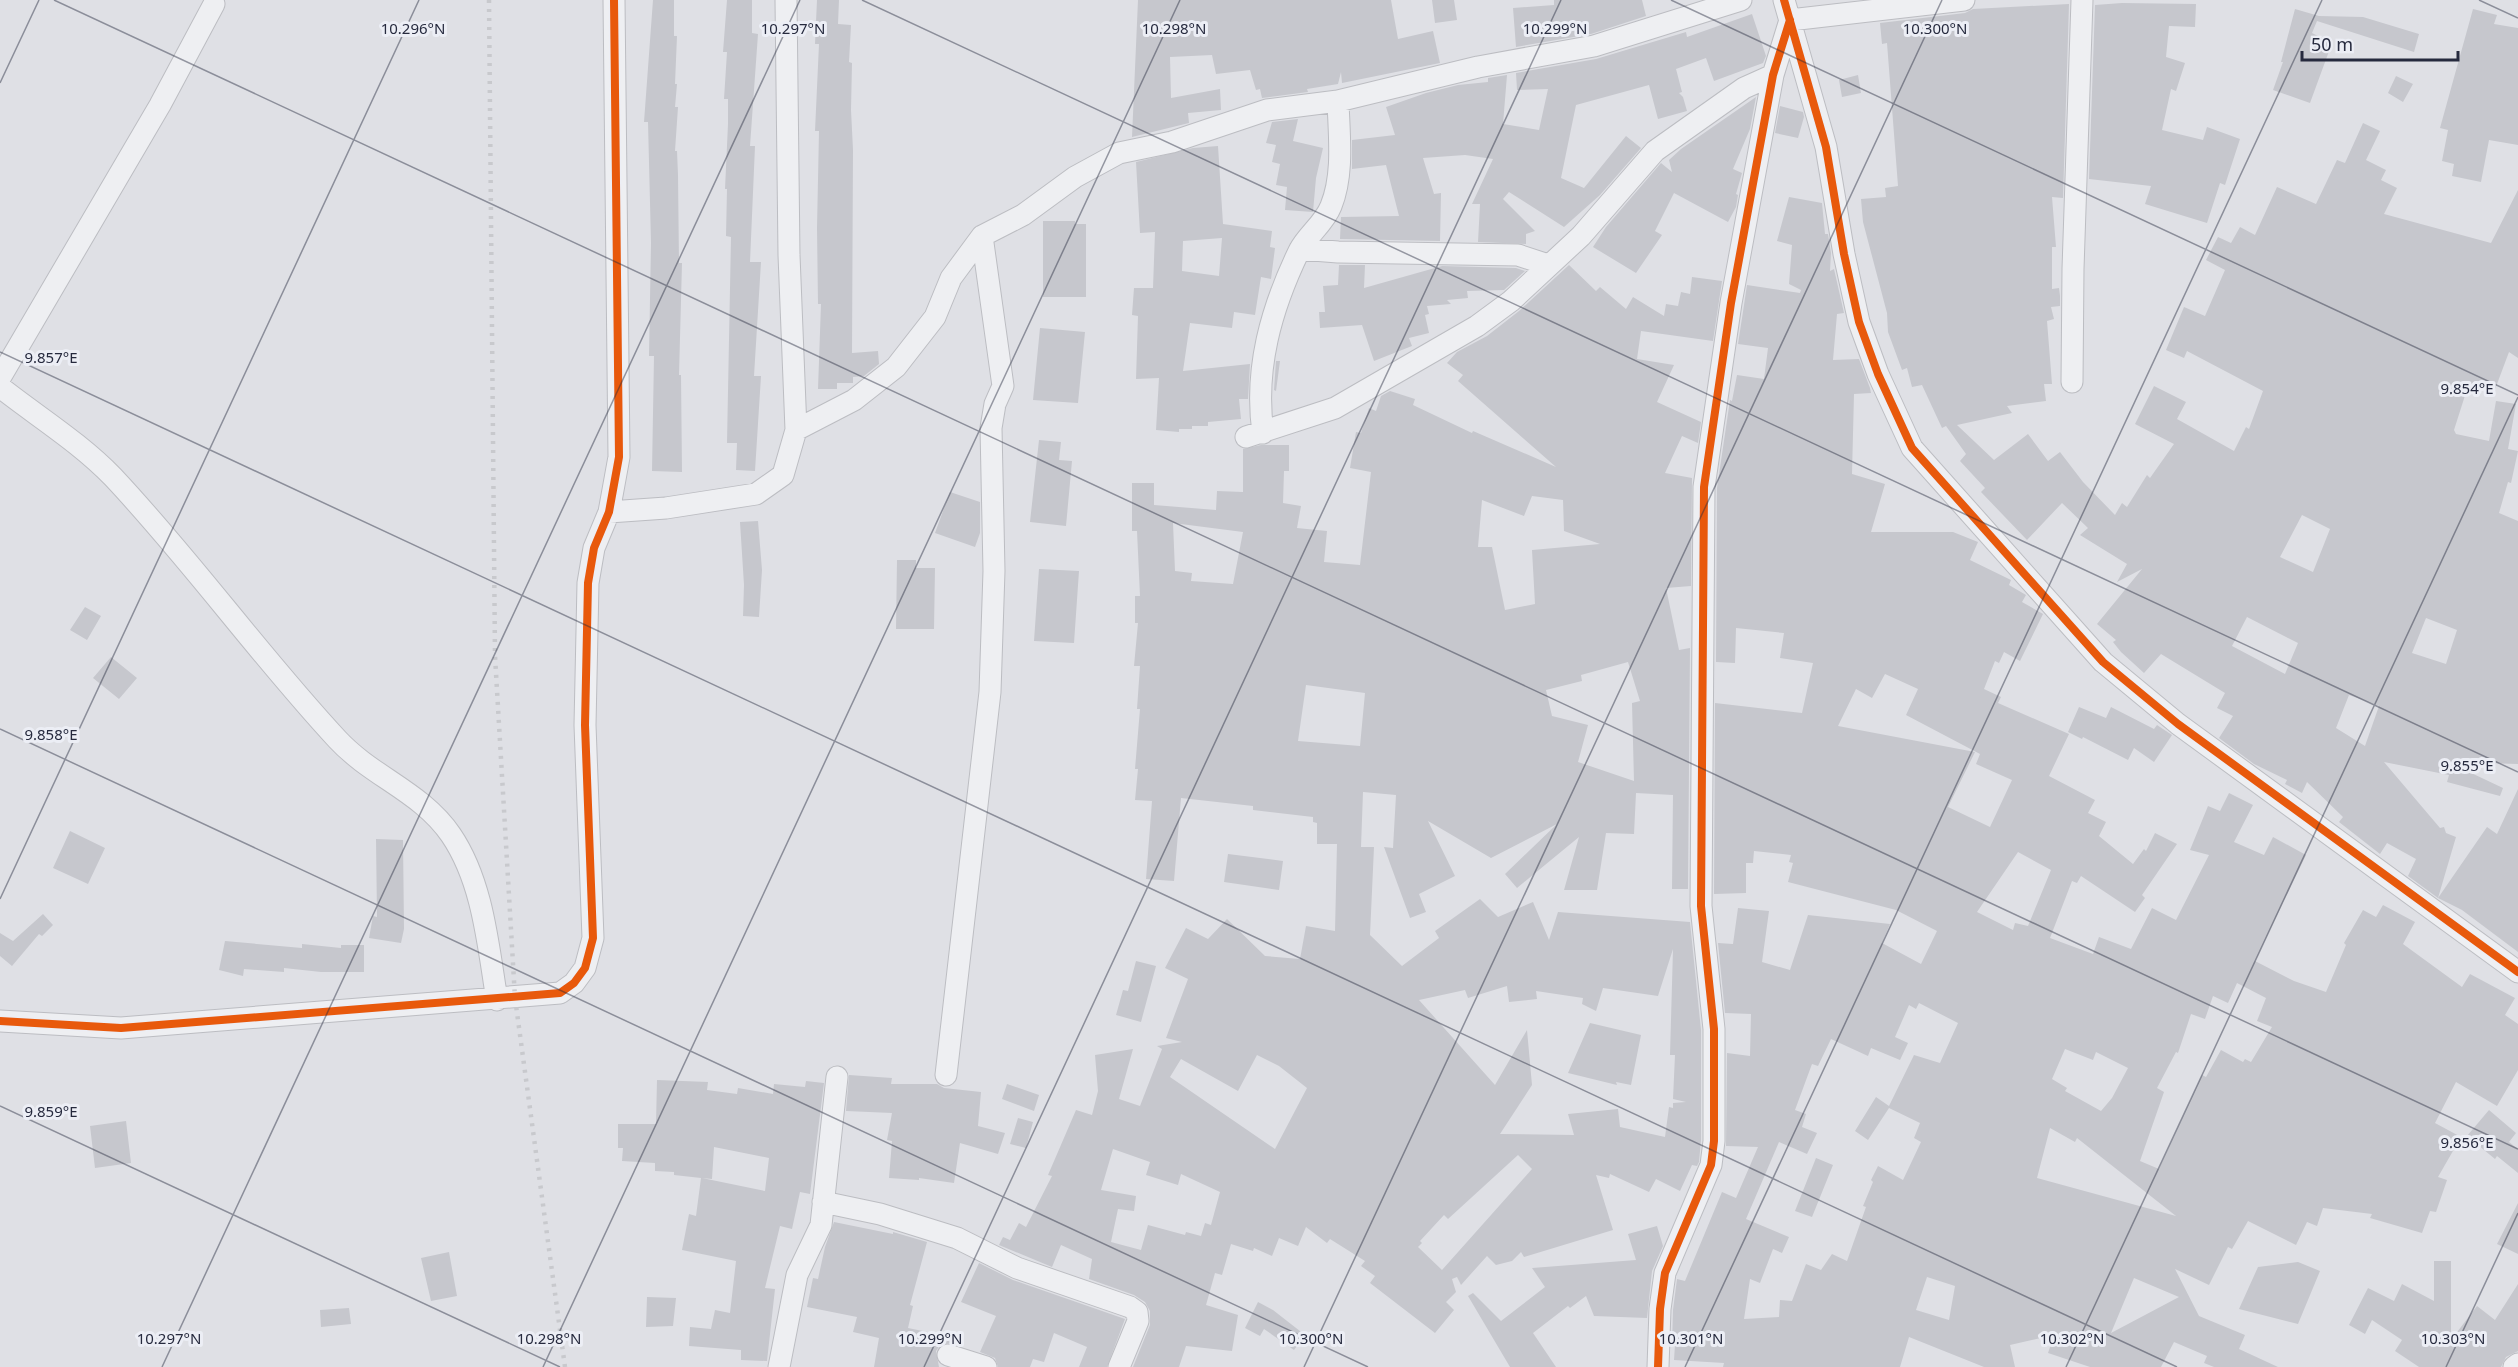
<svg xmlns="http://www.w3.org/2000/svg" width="2518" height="1367" viewBox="0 0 2518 1367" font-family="'Noto Sans',sans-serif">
<rect width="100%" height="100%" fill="#dfe0e5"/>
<path fill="#c6c7cd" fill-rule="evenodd" d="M653,0h21v36h3l-2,48h2l-2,23h3l-3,44h2l1,24 1,88h3l-3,112h2l1,97 -30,-1 2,-115h-5l2,-113 -3,-121h-4z
M727,0h25v33l6,1 -8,112h5l-5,116h11l-7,114h7l-6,95 -19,-1 1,-27h-10l4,-206 -5,-1 1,-47h-2l3,-65v-25h-4l3,-47h-4z
M817,0h22l-1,24 13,1 -2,37 3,1 -1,47 2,40 -1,203 26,-2 1,13 -15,12 -11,1v6h-16v6h-19l3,-85h-3l-1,-76 2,-97h-4l4,-87h-4z
M1138,0h253l7,39 35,-8 7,32 -98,20 -1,-11 -3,12 -31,5 1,3 -46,6 -2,-9 -4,1 -6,-20 -34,4 -4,-19 -42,2 1,41 49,-9 1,21 -33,3 1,10 -57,14z
M1432,0h22l3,20 -22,3z
M1554,0h88l4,16 -55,18 -75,13 -3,-39 41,-3z
M2122,3l74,1 -1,23 -26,-1 -3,31 19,6 -9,28 -5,-2 -9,41 41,10 4,-13 33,12 -15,46 -5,-2 -13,40 -62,-19 6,-18 -62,-7 6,-174z
M2069,4l-6,194 -11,-1 4,50h-4v42l7,-1 1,8v10l-9,1 3,12 -7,2 5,63h-8l2,17 -39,5 5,7 -55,12 37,35 34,-26 20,27 12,-9 23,30 32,33 7,-12 5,4 20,-32 3,3 24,-34 -39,-20 19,-38 32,16 -9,17 57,32 12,-24 3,2 14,-38 -76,-40 -3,7 -18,-8 18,-43 21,9 20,-46 -19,-10 12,-23 13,6 9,-16 15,8 22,-48 39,17 21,-44 8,3 18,-40 17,8 -14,29 20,10 -5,10 16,8 -13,26 107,29 27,-53v168l-9,-6 -15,40 -25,-9 -15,47 2,4 33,7 7,-40 20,3 -8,45 10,2 -7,32 -3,-1 -9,31 19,8v243l-70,-2 55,26 -3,8 -53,-14 2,-7 -65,-13 56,66 4,-1 2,6 10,4 -18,61 -30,-22 8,-17 -29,-16 -7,11 -41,-32 4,-5 -36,-35 -5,11 -17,-9 2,-4 -33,-16 -35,-26 14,-22 -16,-8 8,-15 -64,-39 -17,19 -23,-21 -8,-10 3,-2 -19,-16 45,-55 -25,13 10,-18 -47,-29 8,-7 -26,-25 -35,37 -46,-48 4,-4 -25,-27 6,-7 -20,-28 -4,2 -20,-43 -10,2 -5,-19 -5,2 -14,-38 -1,-19 -24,-91 -2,-23 25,-2 -1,-9 13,-2 -11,-143 -5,1 -2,-21 85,-10 8,-4zM2302,515l28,14 -17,43 -33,-15zM2247,617l51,26 -13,31 -53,-28zM2426,618l31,12 -11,34 -34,-11zM2349,695l30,11 -14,40 -29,-18z
M2295,9l24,7 44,1 56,17 -5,18 -97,-31 -5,12 20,10 -22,60 -37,-13 10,-28h-2z
M2473,9l24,6 -3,9 24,4v117l-29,-5 -8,42 -29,-6 2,-12 -12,-3 6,-31 -8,-2z
M1752,14l14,42 -3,7 -49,18 -8,-23 -30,11 6,23 -3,1 4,4 4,14 -29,8 -9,-34 -73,20 -15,73 23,10 42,-52 15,12 -41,47 -36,32 -55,-35 -6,7 32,32 -9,3v10l-48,-2 2,-38h-8l21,-45 -28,-4 -42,3 11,36 7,-1 -1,48 -100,-2 1,-22 58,-1 -13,-51 -34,4v-29l43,-5 -9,-28 40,-14 32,-8 30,-3v-4l19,-3 -4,49 36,6 9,-41 -31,1 -1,-17 80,-14 90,-27 1,5z
M1858,75l3,18 -19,4 -3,-17z
M2396,76l17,8 -10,18 -15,-9z
M1756,97l-6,32 -17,40 9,4 -6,21 2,1 -2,12 -8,15 -54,-29 -19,38 7,4 -26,38 -43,-26 13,-20 55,-64 11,9 -3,-12 12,-11z
M1780,106l23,6 1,5 -6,21 -23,-5z
M1298,119l-5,22 30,7 -7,30 -3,34 -28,-2 2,-23 -11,-2 4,-21 -8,-2 4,-17 -10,-2 6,-21z
M1218,146l5,78 49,7 -2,16 5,1 -4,31 -10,-2 -6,38 -21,-3 -2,16 -42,-5 -7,48 67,-7 -2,35h-9l2,20 -33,3v4h-16v3h-13v3l-23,-2 3,-52 -23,1 2,-63 -6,-1 2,-27h19l2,-56 -15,1 -4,-71 57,-14zM1222,238l-3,38 -37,-5 1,-30z
M1789,197l33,6 3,31h3l3,19 -1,18 4,-2 10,44 -7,1 -4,46 26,-1 11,29 1,5 -17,1 -2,80 33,10 -14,48h82l25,10 -8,18 41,20 -2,5 17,10 -4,7 21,12 -23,47 -16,-9 -5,11 -4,-2 -11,28 17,8 -3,6 71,31 -20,42 46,24 -7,13 18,9 -7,14 34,28 11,-15 2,2 9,-18 22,11 -35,51 3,3 -10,14 -54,-36 -4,7 -5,-2 -22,57 43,16 6,-17 32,12 21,-41 24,12 33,-65 -19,-5 18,-44 12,5 9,-18 24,12 -19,37 30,13 9,-18 33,18 -51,106 39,20 32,11 20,-47 -2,-2 19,-33 13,7 7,-12 32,17 -12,22 59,43 8,-13 45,24 -10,17 13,9v46l-21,36 -41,-24 -21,41 26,14 -23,40 9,3 -11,32 -6,-1 -8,22 -52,-15 2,-4 -49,-6 -6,18 -10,-4 -11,23 -48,-24 -16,28 -4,-2 -19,38 -34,-16 24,47 46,19 -6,14 39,18h-64l-10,-4 3,-7 -33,-14 -13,25h-71l-42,-14 6,-18 -44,10 5,22h-31l-75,-30 -9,30h-177l1,-4 -50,-3 1,-15 -3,-1 1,-34 4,-31 8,2 37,-89 14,6 22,-51 -32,-1 1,-93 23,3 1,-42 -26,-1 -7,-70 15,1 5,-36 31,3 -7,51 28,8 18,-55 82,9 -8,19 39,21 16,-33 -41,-21 -108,-28 5,-19 -4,-1 2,-7 -37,-4 -1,12h-7v30l-32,1 1,-191 87,10 11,-50 -33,-5 4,-25 -48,-5 -1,35 -19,-1 1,-174 13,-88 2,1 5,-26 27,4 4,-31 -30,-4 6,-39 3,-20 53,8 1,-3 -12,-6 3,-39 -15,-4zM1885,674l33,15 -12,26 74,39 -4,10 36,16 -22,47 -42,-20 27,-55 -137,-26 18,-37 16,9zM2018,852l33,18 -23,56 -13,-3 -2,7 -36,-18zM2237,983l29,15 -9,23 15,6 -21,35 -6,-3 -2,3 -22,-12 -15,27 -4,-2 -43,94 -19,-8 24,-69 -7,-4 19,-36 2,1 13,-39 14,5 8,-23 15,7zM1919,1003l39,20 -18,40 -26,-8 -25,51 -13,-9 -21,34 13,9 21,-32 31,15 -6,15 7,4 -18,38 -25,-14 -7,14 2,2 -10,24 3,1 -19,54 -15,-7 -11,16 -15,-6 -14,37 -12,-1 -1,17 -35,2 6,-40 10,4 13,-34 9,4 7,-16 -43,-18 33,-77 28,12 10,-21 -15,-6 4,-13 -11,-4 17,-46 6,2 13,-27 37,17 3,-8 29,12 8,-17 -13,-6 14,-32 7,4zM2065,1049l28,11 3,-8 32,16 -16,30 -11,13 -36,-20 2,-3 -15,-9zM2050,1128l25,14 2,-4 99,78 -139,-38zM1927,1277l28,9 -6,34 -33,-10zM2134,1278l45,19 -68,36z
M1043,221h32v3h11v73h-43z
M1339,265h26l-1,23 78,-22 74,2 9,3 -21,19 -37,1 1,7 -21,2 4,4 -24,2 2,8 -4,1 4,18 -20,5 3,8 -38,15 -12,-36 -42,3 -1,-16h6l-2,-26 15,-1z
M1569,265l27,26 4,-4 26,22 7,-12 31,19 2,-12 12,2 3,-14 9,2 2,-17 30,4 -9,60 -72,-10 -4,28 37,6 -17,37 44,20 -3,21 -16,-7 -17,37 27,5 -1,108 -25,2 13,62 11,-2 -2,241h-16l1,-94 -37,-2 -2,41 -28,-1 -9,57h-33l15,-53 -62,51 -12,-14 52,-50 -66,34 -63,-37 27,55 -36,18 7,18 -16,6 -26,-71 9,1 3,-53 -33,-3 -2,55h13l-4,88 32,31 37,-28 -4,-7 45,-32 18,18 35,-15 16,38 9,-28 132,10 11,108v110l-2,22 -2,4 -5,-1 -12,26 -24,-12 -7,13 -39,-18 -1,4 -13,-3 17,55 -89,27 -3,-5 -9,9 -16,4 -9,-9 -26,29 -4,-8 -5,2 4,13 -10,10 8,8 -19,23 -65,-50 5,-7 -14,-10 4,-5 -35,-22 -3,4 -21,-16 -8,19 -19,-8 -7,18 -18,-8 -1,3 -22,-7 -9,31 -7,-2 -9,32 32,10 -6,36 -46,-5 -7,21h-46l17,-42v-14l-5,-9 -11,-7 -45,-16 3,-20 -31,-14 -9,22 -53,-22 4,-8 7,3 9,-17 7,4 26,-51 -4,-1 28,-65 16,5 6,-24 -3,-36 38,-6 -14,50 21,7 22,-57 -5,-3 25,-4 -16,-4 22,-59 -23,-11 21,-40 22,11 19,-20 38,37 35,3 6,-33 29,5 2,-87h-20v-21l-4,-1v-5l-60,-7v-4l-72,-8 -7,83 -28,-2 6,-78 -17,-1 3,-31h-3l5,-60h-3l3,-43h-6l4,-43h-3v-27h5l-3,-65h-5v-48h22v22l62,5 1,-19 26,1v-43l18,-4h28v26h-5l-1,32 18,3 -4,22 30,3 -3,31 36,3 11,-93 -21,-4 6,-36 5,1 8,-25 7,3 5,-15 9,-5 25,8 -2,6 59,28 1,-2 83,36 -98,-86 5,-6 -16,-12 10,-11 30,-16 32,-25zM1532,496l31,4 1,31 36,13 -68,6 3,54 -30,6 -13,-63h-14l4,-47 42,16zM1173,523l70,9 -10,52 -42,-3 1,-8 -17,-2zM1628,662l12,39 -8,2 2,78 -56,-19 10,-37 -36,-9 -6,-26 36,-9 -1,-6zM1306,685l59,8 -5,53 -62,-5zM1673,949l-3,106h5l-2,44 13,3 -13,1v5l-4,-1 -4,30 -45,-10 -2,-18 -50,5 6,21 -74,-1 32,-49 -5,-55 -32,55 -76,-85 46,-10 3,8 39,-12 2,16 28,-3 -1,-8 47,7 -1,6 14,7 7,-23 55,8zM1257,1055l22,11 28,22 -32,61 -105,-72 11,-18 57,32zM1113,1149l37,13 -4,13 32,10 3,-11 39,18 -9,33 -6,-2 -4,13 -15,-4 -1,3 -37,-10 -7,25 -30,-8 7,-33 16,2 2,-15 -35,-6zM1518,1155l14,14 -90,101 -24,-23 4,-4 -2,-2 24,-26 4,4z
M1040,328l45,4 -7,71 -45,-3z
M1276,361h4l-4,30 -2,-1z
M1039,440l22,2 -2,18 13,1 -6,65 -36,-4z
M950,492l30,10v31l-5,14 -40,-14z
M758,521l4,49 -3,47 -16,-1 1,-31 -4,-63z
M897,560h19v8h19l-1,61h-38z
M1039,569l40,2 -5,72 -40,-2z
M85,607l16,9 -14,24 -17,-10z
M111,657l26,21 -18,21 -26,-21z
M2079,707l27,11 5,-11 43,22 3,-4 15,10 -18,27 -20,-14 -6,12 -45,-23 -1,2 -14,-7z
M2518,789v163l-56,-42 -24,-12 49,-71 10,7z
M70,831l35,17 -17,36 -35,-16z
M376,839l27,1 1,89 -3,14 -32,-5 4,-22 4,1z
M1228,854l55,7 -4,29 -55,-8z
M43,914l10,11 -11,11 -3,-2 -27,32 -12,-10v-23l13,8z
M225,941l77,7v-4l39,4v-3h23v27h-43l-37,-4v4l-40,-3 -1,7 -24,-6z
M1136,961l20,5 -15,56 -25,-7 7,-25 5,1z
M1590,1023l51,12 -10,50 -15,-3 1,3 -49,-12z
M849,1075l43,3 -1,6h46l7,4 37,4 -3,34 27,7 -7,21 -38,-11 -6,40 -35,-5v2l-30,-2 3,-37 -5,-1 5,-27 -46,-2z
M657,1080l51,2 -1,8 30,4 1,-6 35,6 1,-10 31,3 1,-6 18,2 -14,111 -10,-2 -8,37 -12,-3 -15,62 10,1 -8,72 -26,-1v-10l-52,-4 1,-19 21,2 4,-19 15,3 6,-52 -54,-11 7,-36 7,2 5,-38 -27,-3v-3l-19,-1v-8l-33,-2 1,-13h-5v-24h38zM714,1147l55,11 -4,33 -63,-13 10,1z
M1007,1084l32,11 -5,16 -32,-12z
M2489,1110l27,23 -7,9 9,7v24l-21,-17 -2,3 -28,-23z
M1018,1118l15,4 -7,26 -16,-4z
M126,1121l5,42 -36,5 -5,-42z
M1816,1158l17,7 -21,52 -17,-6z
M2518,1203v51l-21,-10z
M834,1222l59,12v-2l34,10 -17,63 3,1 -5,22 44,9 -2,6 -10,2 -4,6 3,16h-65l5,-29 -26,-6 4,-15 -50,-10 6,-29 5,1 7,-32z
M1657,1226l6,20 -11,25 -5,47 -53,-2 -8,-20 -16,12 -2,-2 -35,27 23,34h-46l-42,-71 5,-3 28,28 44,-34 -13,-19 104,-8 -8,-26z
M449,1252l8,44 -26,5 -10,-43z
M2434,1261h17v79l26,-34 18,14 23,-36v67l-12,6 -5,10h-82l-24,-16 7,-11 -30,-20 -7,14 -16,-9 19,-37 26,13 8,-17 32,17z
M2298,1262l22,9 -22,53 -59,-15 19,-42z
M979,1263l34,17 112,39 -18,48h-28l8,-20 -33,-14 -10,29 -11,-3 -3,8h-32l-3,-9 -15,-6 16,-36 -35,-14z
M647,1297l29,1 -3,28 -27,1z
M1258,1302l15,8 32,25 -11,15 -30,-21 -4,7 -15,-8z
M349,1308l2,16 -30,3 -1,-17z"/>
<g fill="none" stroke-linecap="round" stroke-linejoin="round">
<g stroke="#bcbdc2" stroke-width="23">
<path id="minor" d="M1784,0l42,147 18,107 15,68 19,52 34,74 191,214 75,62 340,248
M1790,20l174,-20
M1300,249l38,3 180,3 30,10
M0,378l160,-273 54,-101
M2072,382l1,-113 9,-269
M0,387c38,30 79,55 113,90 79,84 146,178 224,262 35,38 85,53 114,96 32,47 37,110 46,165
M796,430l58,-30 42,-33 39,-50 16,-39 31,-42 41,-21 52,-38 44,-24 53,-11 95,-32 71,-9 140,-34 116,-21 147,-46
M1263,433c-9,-64 8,-124 36,-182 8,-16 25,-27 32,-45 13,-32 8,-71 7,-105
M1246,437l89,-29 142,-82 34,-25 70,-65 74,-85 89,-63 29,-13
M609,512l57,-4 90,-14 27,-19 13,-45 -7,-175 -3,-255
M0,1021l121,7 439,-35 14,-10 11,-15 8,-30 -8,-213 3,-142 6,-35 15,-36 10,-55 -5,-457
M946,1075l44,-383 4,-121 -3,-143 4,-24 8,-18 -21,-150
M823,1202l57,12 77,24 60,30 113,39 7,5 1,9 -19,46
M948,1355l38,12
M779,1367l18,-92 24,-50 16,-148
M1658,1367l2,-58 5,-36 46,-108 3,-24v-112l-13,-123 3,-419 27,-184 42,-228 17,-55
M2514,1367l4,-3"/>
</g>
<use href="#minor" stroke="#eeeff2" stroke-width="21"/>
<path stroke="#c8c9cd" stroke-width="4.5" stroke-dasharray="3 6" stroke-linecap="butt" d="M489,0l6,656 20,342 50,369"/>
<g stroke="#eceef5" stroke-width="11">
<path id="cycleway" d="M1784,0l42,147 18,107 15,68 19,52 34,74 191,214 75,62 340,248
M0,1021l121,7 439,-35 14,-10 11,-15 8,-30 -8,-213 3,-142 6,-35 15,-36 10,-55 -5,-457
M1658,1367l2,-58 5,-36 46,-108 3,-24v-112l-13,-123 3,-419 27,-184 42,-228 17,-55"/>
</g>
<use href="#cycleway" stroke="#e8590c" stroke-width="8"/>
</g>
<path fill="none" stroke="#262a3e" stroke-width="1.5" stroke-opacity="0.45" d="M54,0l2464,1149M862,0l1656,772M1671,0l847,395M2479,0l39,18M0,83l39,-83M0,352l2177,1015M0,729l1368,638M0,899l419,-899M0,1106l560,261M162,1367l638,-1367M543,1367l637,-1367M924,1367l637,-1367M1304,1367l638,-1367M1685,1367l637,-1367M2066,1367l452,-970M2446,1367l72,-154"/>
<g font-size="15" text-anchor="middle" fill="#262a3e" stroke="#eceef5" stroke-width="6" stroke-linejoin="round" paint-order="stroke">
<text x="413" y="34">10.296°N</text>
<text x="793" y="34">10.297°N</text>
<text x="1174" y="34">10.298°N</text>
<text x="1555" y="34">10.299°N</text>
<text x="1935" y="34">10.300°N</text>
<text x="51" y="363">9.857°E</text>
<text x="2467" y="394">9.854°E</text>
<text x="51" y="740">9.858°E</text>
<text x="2467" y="771">9.855°E</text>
<text x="51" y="1117">9.859°E</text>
<text x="2467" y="1148">9.856°E</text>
<text x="169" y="1344">10.297°N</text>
<text x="549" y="1344">10.298°N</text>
<text x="930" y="1344">10.299°N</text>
<text x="1311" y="1344">10.300°N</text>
<text x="1691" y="1344">10.301°N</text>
<text x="2072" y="1344">10.302°N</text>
<text x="2453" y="1344">10.303°N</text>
</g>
<path d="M2302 51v9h156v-9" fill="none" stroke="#262a3e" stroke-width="3"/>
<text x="2311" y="51" font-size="18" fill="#262a3e" stroke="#eceef5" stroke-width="4.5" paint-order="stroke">50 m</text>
</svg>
